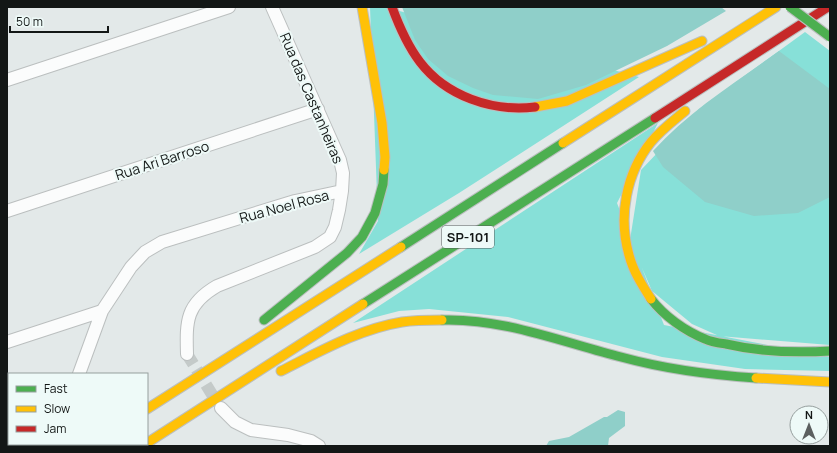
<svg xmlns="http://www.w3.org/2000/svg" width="837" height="453" viewBox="0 0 837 453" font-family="Manrope,sans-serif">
<rect width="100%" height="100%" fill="#e3e9e9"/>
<path fill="#87e0d8" d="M370,7h15l254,70 -180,116 -100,61 19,-33z
M805,32l25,19v294l-111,-9 -27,-12 -40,-33 -22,-51 11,-70 58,-61z
M658,123l-41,80 47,122 166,32v14l-85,-2 -83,-12 -154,-40 -79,-8 -30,2 -46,12z"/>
<path fill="#8fcfc9" d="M402,7h319l5,4 -59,35 -81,39 -48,14 -45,-4 -20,-7 -25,-12 -20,-17 -13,-19z
M779,51l51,38v108l-32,16 -44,3 -49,-14 -42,-35 -10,-16c36,-40 83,-69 126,-100z
M618,410l7,2v14l-16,12 -1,8h-62l3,-5 20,-4 35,-20h3z"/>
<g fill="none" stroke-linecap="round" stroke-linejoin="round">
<path stroke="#c4cac9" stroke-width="12" stroke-dasharray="12 6" stroke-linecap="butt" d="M187,354l31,50"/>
<g stroke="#bbbfbf" stroke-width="14">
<path id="street" d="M272,7l68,153 3,13 -1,18
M7,80l222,-73
M7,211l311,-102
M7,342l95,-31
M79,374l23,-63 29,-44 14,-15 17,-10 133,-41 47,-10 -3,19 -4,17 -5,10 -15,10 -98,39c-31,18 -31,35 -30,68
M221,408l14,14 16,8 37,5 23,6 8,5
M7,426l2,-2"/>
</g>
<g stroke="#bbbfbf" stroke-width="11">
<path id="fast" d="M401,247l162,-104
M651,299c13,17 34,32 54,40 6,3 14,4 21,5 34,8 69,9 104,7
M363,304l292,-186
M264,320l83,-67 15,-16 13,-24 8,-29 1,-14
M442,320c61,-2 120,22 179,37 44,12 89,18 135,21"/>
</g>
<g stroke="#bbbfbf" stroke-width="11">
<path id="slow" d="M362,7l20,116 3,34 -1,13
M535,107l32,-6 135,-60
M563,143l213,-136
M651,299c-9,-14 -18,-28 -22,-44 -11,-38 -3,-82 22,-113 10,-12 22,-21 34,-31
M281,371c38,-19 78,-42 121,-49 13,-2 26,-2 40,-2
M756,378l74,4
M147,409l254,-162
M147,443l216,-139"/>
</g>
<g stroke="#bbbfbf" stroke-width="11">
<path id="jam" d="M392,7c7,19 15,38 28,55 26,34 72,50 115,45
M655,118l173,-111
M89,446l3,-2"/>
</g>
<use href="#street" stroke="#fbfcfc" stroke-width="12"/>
<use href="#fast" stroke="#4caf50" stroke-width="9"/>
<use href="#slow" stroke="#ffc107" stroke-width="9"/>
<use href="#jam" stroke="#c62828" stroke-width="9"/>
<g stroke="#bbbfbf" stroke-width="11" stroke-linecap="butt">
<path id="fast-bridge" d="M790,7l40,30"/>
</g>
<use href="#fast-bridge" stroke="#4caf50" stroke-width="9"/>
</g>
<g text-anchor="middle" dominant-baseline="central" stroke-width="4" stroke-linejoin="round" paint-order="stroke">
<rect fill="#eefaf8" stroke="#555b5a" stroke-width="1" x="442" y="226" width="52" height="22" rx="3"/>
<g font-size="13" font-weight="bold" fill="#131716">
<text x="468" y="237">SP-101</text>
</g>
<g font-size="14" fill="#131716" stroke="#eefaf8">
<text transform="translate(312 98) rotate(67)">Rua das Castanheiras</text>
<text transform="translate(162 160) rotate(-18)">Rua Ari Barroso</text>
<text transform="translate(284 206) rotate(-15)">Rua Noel Rosa</text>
</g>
</g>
<rect width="837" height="453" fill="none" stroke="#131716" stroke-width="16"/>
<rect x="8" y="373" width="140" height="72" fill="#eefaf8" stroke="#969f9e"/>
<rect x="16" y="386" width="20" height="6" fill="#4caf50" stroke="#969f9e"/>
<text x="44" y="393" font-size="12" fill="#131716">Fast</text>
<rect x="16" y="406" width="20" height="6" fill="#ffc107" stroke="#969f9e"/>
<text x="44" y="413" font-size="12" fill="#131716">Slow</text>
<rect x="16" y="426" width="20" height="6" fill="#c62828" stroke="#969f9e"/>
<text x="44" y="433" font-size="12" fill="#131716">Jam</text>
<g transform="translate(809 425)"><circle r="19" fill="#eefaf8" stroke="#969f9e"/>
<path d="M0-3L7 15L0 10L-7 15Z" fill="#5c6060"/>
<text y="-6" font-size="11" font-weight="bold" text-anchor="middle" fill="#131716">N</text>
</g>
<path d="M10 26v6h98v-6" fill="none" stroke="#131716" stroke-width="2"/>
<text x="16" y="26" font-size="12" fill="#131716" stroke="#eefaf8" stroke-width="3" paint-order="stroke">50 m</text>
</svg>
